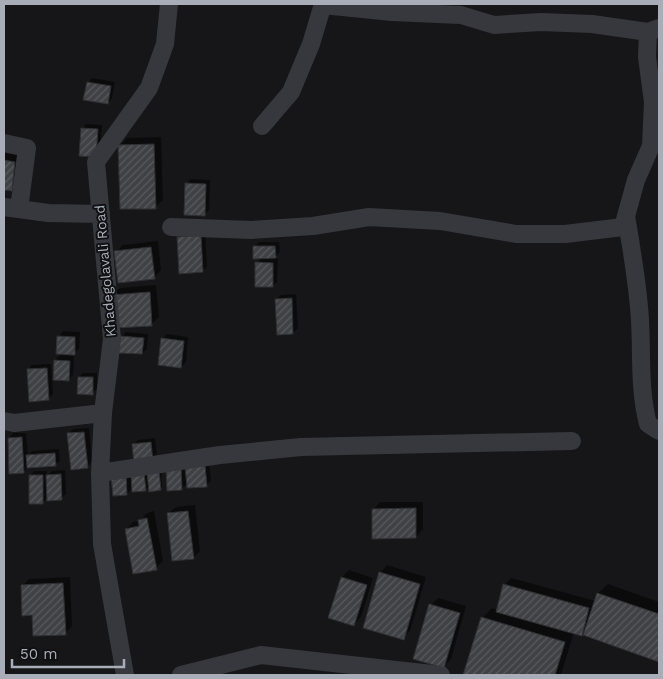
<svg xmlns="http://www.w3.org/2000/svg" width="663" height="679" viewBox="0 0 663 679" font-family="'Work Sans',sans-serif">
<defs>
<pattern id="building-hatch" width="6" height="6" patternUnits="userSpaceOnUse" patternTransform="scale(1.25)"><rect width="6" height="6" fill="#404145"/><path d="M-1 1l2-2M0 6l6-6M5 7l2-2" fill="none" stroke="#595a5e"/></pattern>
</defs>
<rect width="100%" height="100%" fill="#161618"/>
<path fill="#0007" d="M92,78l23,4 -3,16 -4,5 -20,-20z
M86,124l16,1 -2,26 -18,-22z
M161,137l2,63 -8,7 -35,-62 7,-7z
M4,153l18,2 -4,28 -7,7 -7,-1z
M191,179l19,1 -1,30 -5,5 -18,-31z
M205,231l2,35 -4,5 -25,-34 5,-4z
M158,241l3,29 -7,8 -38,-26 7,-7z
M259,242h20l1,10 -6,6h4l-1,24 -5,4 -16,-23 6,-6 -8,-10z
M156,285l3,32 -7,7 -40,-29 8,-7z
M296,294l2,34 -5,5 -17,-34 5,-4z
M63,331l17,1 -1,17 -5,4h-16l1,-17z
M126,332l22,2 -1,15 -5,4 -21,-16z
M167,334l21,3 -2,25 -5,5 -19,-28z
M60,355l14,1 -1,19 -5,5 -13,-20z
M51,364l2,30 -5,5 -20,-29 4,-5z
M83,373h14v16l-5,4 -13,-16z
M89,428l3,34 -5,5 -18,-33 4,-5z
M13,433h13l2,22 4,-4 27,-2 1,12 -5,4 -27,2 -4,5 -15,-34z
M155,438l2,18 -22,6 -1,-18 4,-4z
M209,461l2,20 -5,4 -18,-2 -7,6 -14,-21z
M65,470l1,24 -5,5 -13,-2 -5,5 -13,-26 4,-5h13v5l5,-5z
M161,470l1,17 -2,2 -10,-4 -5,5 -12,-2 -6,6 -15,-18z
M380,502h43v27l-7,8 -43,-27z
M195,505l5,46 -7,7 -25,-44 8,-7z
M154,511l9,50 -7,7 -30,-39 7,-7 7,-1 7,-8z
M387,565l39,12 -16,54 -7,7 -23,-65z
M349,570l24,8 -12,39 -7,8 -12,-48z
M70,577l2,49 -7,8 -32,-20 -11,-28 7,-7z
M511,578l85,23 2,-8 10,-9 51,18v59l-85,-29 -13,43h-96l17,-57 10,-10 6,2 6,-25z
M438,598l28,8 -15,53 -7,8 -13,-62z"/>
<path fill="url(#building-hatch)" stroke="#303034" d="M87,82l24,4 -3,18 -25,-4z
M81,128l17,1 -2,28 -17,-1z
M154,144l2,65h-36l-2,-64z
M4,160l11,2 -3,29 -8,-1z
M185,183l21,1 -1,32 -21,-1z
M201,235l2,37 -24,2 -2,-37z
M253,246h22l1,12 -23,1z
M151,247l4,32 -37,4 -4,-32z
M255,262l18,1v24h-18z
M150,292l2,34 -38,2 -3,-33z
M292,298l1,36 -16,1 -2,-36z
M57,336l18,1v18l-19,-1z
M120,336l24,2 -2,16 -24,-1z
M161,338l23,3 -3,27 -23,-3z
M54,360l16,1 -1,20 -16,-1z
M47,368l2,32 -20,2 -2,-33z
M78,377h15v18l-16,-1z
M84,432l4,36 -17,2 -4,-37z
M22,437l2,36 -15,1 -1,-36z
M151,442l2,20 -19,2 -2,-20z
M55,453l1,13 -29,2 -1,-13z
M205,465l2,22 -20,1 -2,-22z
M166,467h15l1,23 -15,1z
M159,471l2,19 -12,2 -2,-20z
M144,472l2,19 -14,1 -1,-19z
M61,474l1,26 -15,1 -1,-26z
M126,474l1,21 -14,1 -2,-21z
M29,475h14v29h-14z
M416,508v30l-44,1v-30z
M188,511l6,48 -22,2 -5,-48z
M147,518l10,52 -24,4 -8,-45 14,-3 -1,-6z
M379,572l41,12 -16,56 -41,-12z
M341,577l26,8 -13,41 -26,-8z
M63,583l3,52 -33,1 -1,-21 -10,1 -1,-31z
M503,584l86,24 -7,28 -86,-24z
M597,593l62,21v48l-76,-27z
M429,604l31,9 -16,55 -31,-9z
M481,617l84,25 -10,33h-92z"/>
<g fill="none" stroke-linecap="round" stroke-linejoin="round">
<path stroke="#37383d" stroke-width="18" d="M323,5l69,7 69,3 33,10 47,-3 51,2 56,8 11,-4
M262,126l29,-34 20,-48 12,-40
M4,143l23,5 -8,61
M4,207l44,6 53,1
M626,216c6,35 12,69 14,104 2,36 -1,69 8,104l11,7
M171,227l80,3 62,-4 56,-9 71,4 76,13h49l58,-7 13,-47 15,-34 2,-44 -6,-45 1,-25
M4,421l10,2 89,-10
M100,473l120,-18 81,-8 271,-6
M125,675l-23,-131 -2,-71 3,-60 9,-74 -16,-177 53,-74 16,-44 4,-40
M181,675l80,-20 180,20"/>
</g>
<g text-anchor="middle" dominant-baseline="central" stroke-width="4" stroke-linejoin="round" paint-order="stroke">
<g font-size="14" fill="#a8adb8" stroke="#111113">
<text transform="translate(105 271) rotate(-95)">Khadegolavali Road</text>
</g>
</g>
<rect width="663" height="679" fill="none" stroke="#a8adb8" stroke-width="10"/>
<path d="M12 659v8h112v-8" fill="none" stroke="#a8adb8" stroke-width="2.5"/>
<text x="20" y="659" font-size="15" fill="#a8adb8" stroke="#111113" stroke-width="4" paint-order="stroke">50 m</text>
</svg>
